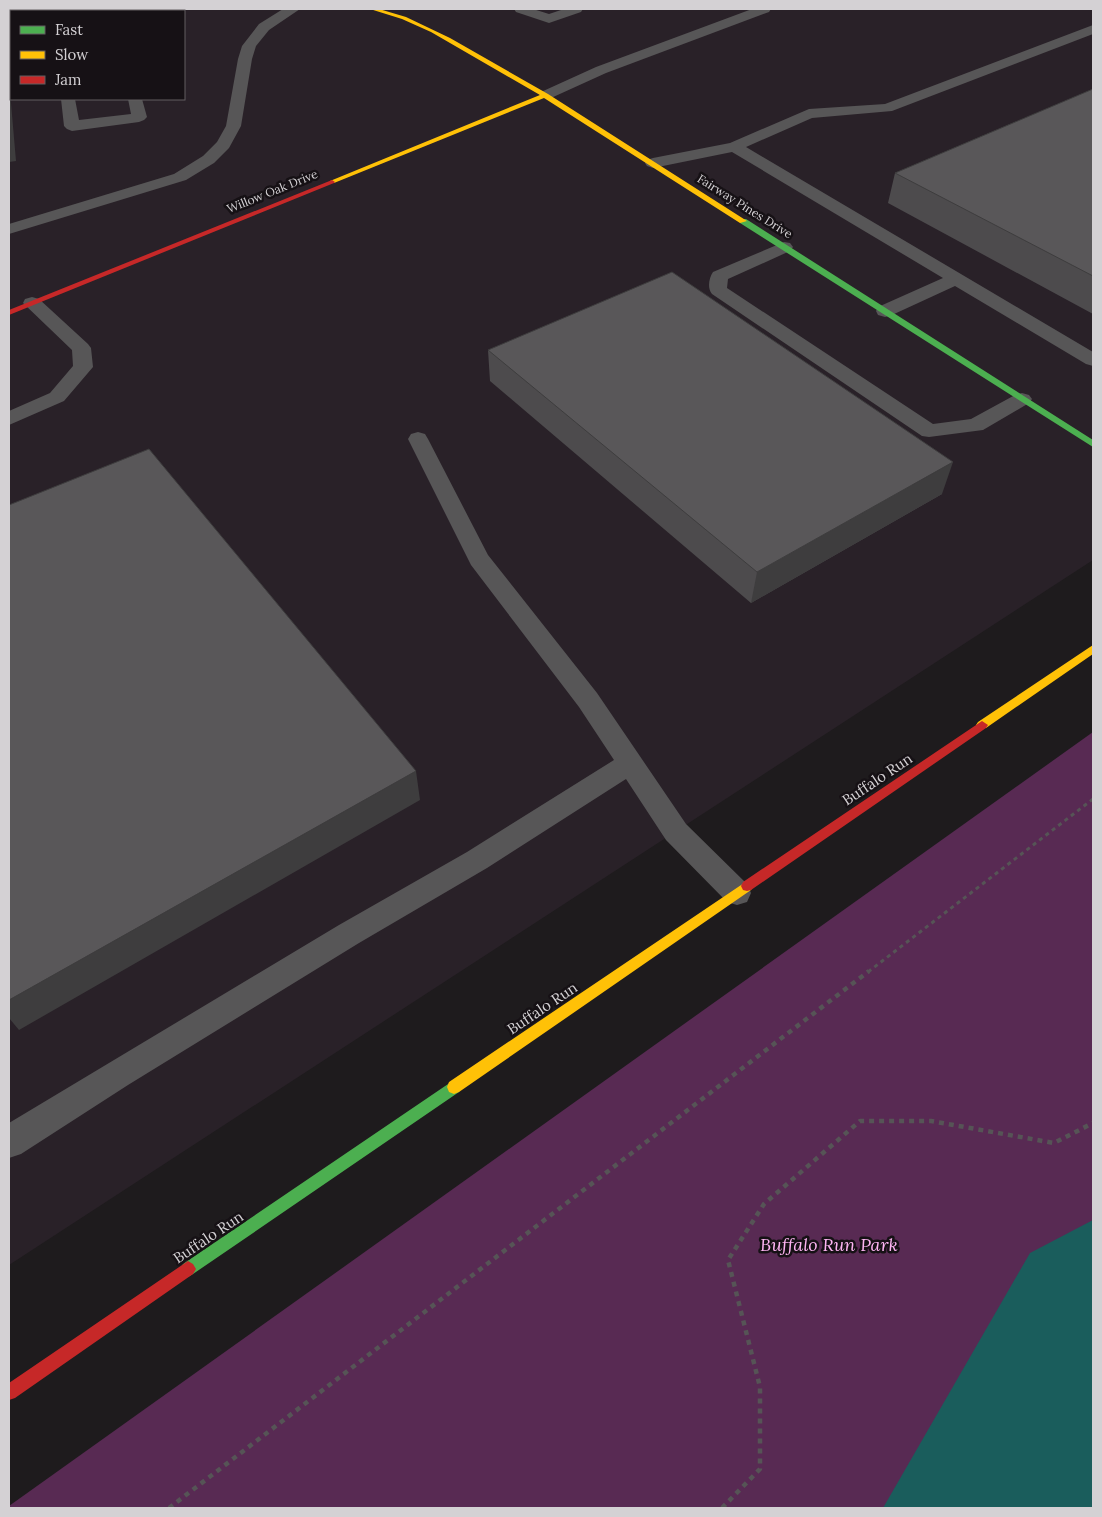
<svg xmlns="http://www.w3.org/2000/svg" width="1102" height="1517" viewBox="0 0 1102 1517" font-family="Lora,serif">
<rect width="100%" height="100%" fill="#1e1b1d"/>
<path fill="#292128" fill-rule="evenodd" d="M9,9h1084v551l-1084,705zM11,11h173v88h-173z"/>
<path fill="#582a53" d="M1093,732v776h-1084v-2z"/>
<path fill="#1a5d5c" d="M1093,1220v288h-210l147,-255z"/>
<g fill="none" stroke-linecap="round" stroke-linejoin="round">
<path stroke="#565456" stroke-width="3" stroke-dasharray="4 4" stroke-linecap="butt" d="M868,972l225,-173"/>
<path stroke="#565456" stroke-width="4.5" stroke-dasharray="5 5" stroke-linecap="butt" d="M169,1508l700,-537
M722,1508l38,-39v-82l-32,-127 36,-56 96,-83h71l123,22 39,-20"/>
<path fill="#575657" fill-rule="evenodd" d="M85,9h25l-2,2h-25z
M283,9h17l-31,21 -13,16 -4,13 -11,67 -12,22 -15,15 -28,17 -177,54v-10l165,-50 29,-18 14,-14 9,-16 12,-67 4,-13 17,-22z
M514,9h19l16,5 15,-5h19l-2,3 -32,11 -33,-11z
M752,9h19l-2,3 -163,61 -55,25h-10l-2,-3 2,-3 55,-25z
M1093,25v9l-201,77 -80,7 -66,29 347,205v14l-7,-2 -131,-78 -63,29 -7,2 -7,-2 -2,-4 2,-4 65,-29 -211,-126 -79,16 -6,-2 -2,-3 2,-3 6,-2 77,-15 79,-34 76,-5z
M61,99h14l4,21 52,-6 -3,-15h14l5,18 -3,3 -5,2 -67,9 -5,-2 -3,-3z
M784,242l6,1 3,4 -3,4 -62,28 -1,9 206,136 38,-5 44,-24 7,-2 7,2 3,4 -3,4 -46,27 -54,7 -7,-1 -210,-142c-5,-6 -3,-16 1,-22z
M32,297l7,2 49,45 3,4 2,19 -29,34 -55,24v-14l41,-18 23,-27 -1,-16 -49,-47 2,-4z
M418,432l7,2 3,5 60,116 109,138 89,131 61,60 4,9 -4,9 -10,3 -10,-3 -61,-62 -40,-61 -139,89 -128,75 -231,142 -107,69 -12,4v-35l330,-198 128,-73 147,-92 -35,-53 -108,-142 -63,-126 3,-5z"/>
<path fill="#4caf50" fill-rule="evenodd" d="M740,219h6l347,221v7l-353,-224z
M454,1080l5,2 2,5 -2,5 -266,182 -5,3 -5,-3 -3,-5 3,-5z"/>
<path fill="#ffc107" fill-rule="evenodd" d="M370,9h9l27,8 44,21 98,56 199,127 -7,2 -196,-125 -210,85h-4v-2l210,-86 -109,-63 -29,-13z
M1093,645v9l-107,74h-8l-2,-3 2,-3z
M747,881l4,1 2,4 -2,4 -292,202 -5,2 -5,-2 -2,-5 2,-5z"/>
<path fill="#c62828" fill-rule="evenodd" d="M332,180l3,2 -1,1 -325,132v-5z
M982,721l6,4 -2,3 -235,162 -4,1 -4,-1 -2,-4 2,-4z
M188,1261l5,3 3,5 -3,5 -178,124 -6,2v-17z"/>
</g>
<path fill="#4d4b4d" d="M1093,89v225l-205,-111 7,-30z
M488,350l454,144 -191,109 -261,-222z"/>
<path fill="#3e3d3e" d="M9,80l7,81 -7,1z
M953,462l-11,32 -191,109 6,-31z
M416,771l4,29 -401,230 -10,-12v-18z"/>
<path fill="#595759" stroke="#3e3d3e" d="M1093,89v187l-198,-103z
M672,272l281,190 -196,110 -269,-222z
M149,449l267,322 -407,229v-495z"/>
<g text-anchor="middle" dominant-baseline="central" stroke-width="5" stroke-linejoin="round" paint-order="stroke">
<g font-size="12" fill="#d4d1d4" stroke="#161115">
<text transform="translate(272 191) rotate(-22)">Willow Oak Drive</text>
<text transform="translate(745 206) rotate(32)">Fairway Pines Drive</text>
</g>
<g font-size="15" fill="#d4d1d4" stroke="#161115">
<text transform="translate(877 779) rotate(-34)">Buffalo Run</text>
<text transform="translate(542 1008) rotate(-34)">Buffalo Run</text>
<text transform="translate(208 1237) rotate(-34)">Buffalo Run</text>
</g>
<g font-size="18" font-style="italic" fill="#feb4f3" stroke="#161115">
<text x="829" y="1244">Buffalo Run Park</text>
</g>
</g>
<rect width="1102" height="1517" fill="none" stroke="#d4d1d4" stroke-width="20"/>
<rect x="10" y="10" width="175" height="90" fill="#161115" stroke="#625e61"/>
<rect x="20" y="26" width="25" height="8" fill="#4caf50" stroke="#625e61"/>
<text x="55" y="35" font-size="15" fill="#d4d1d4">Fast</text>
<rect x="20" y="51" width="25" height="8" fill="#ffc107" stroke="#625e61"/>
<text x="55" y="60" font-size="15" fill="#d4d1d4">Slow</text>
<rect x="20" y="76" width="25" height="8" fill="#c62828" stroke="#625e61"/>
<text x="55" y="85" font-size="15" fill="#d4d1d4">Jam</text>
</svg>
